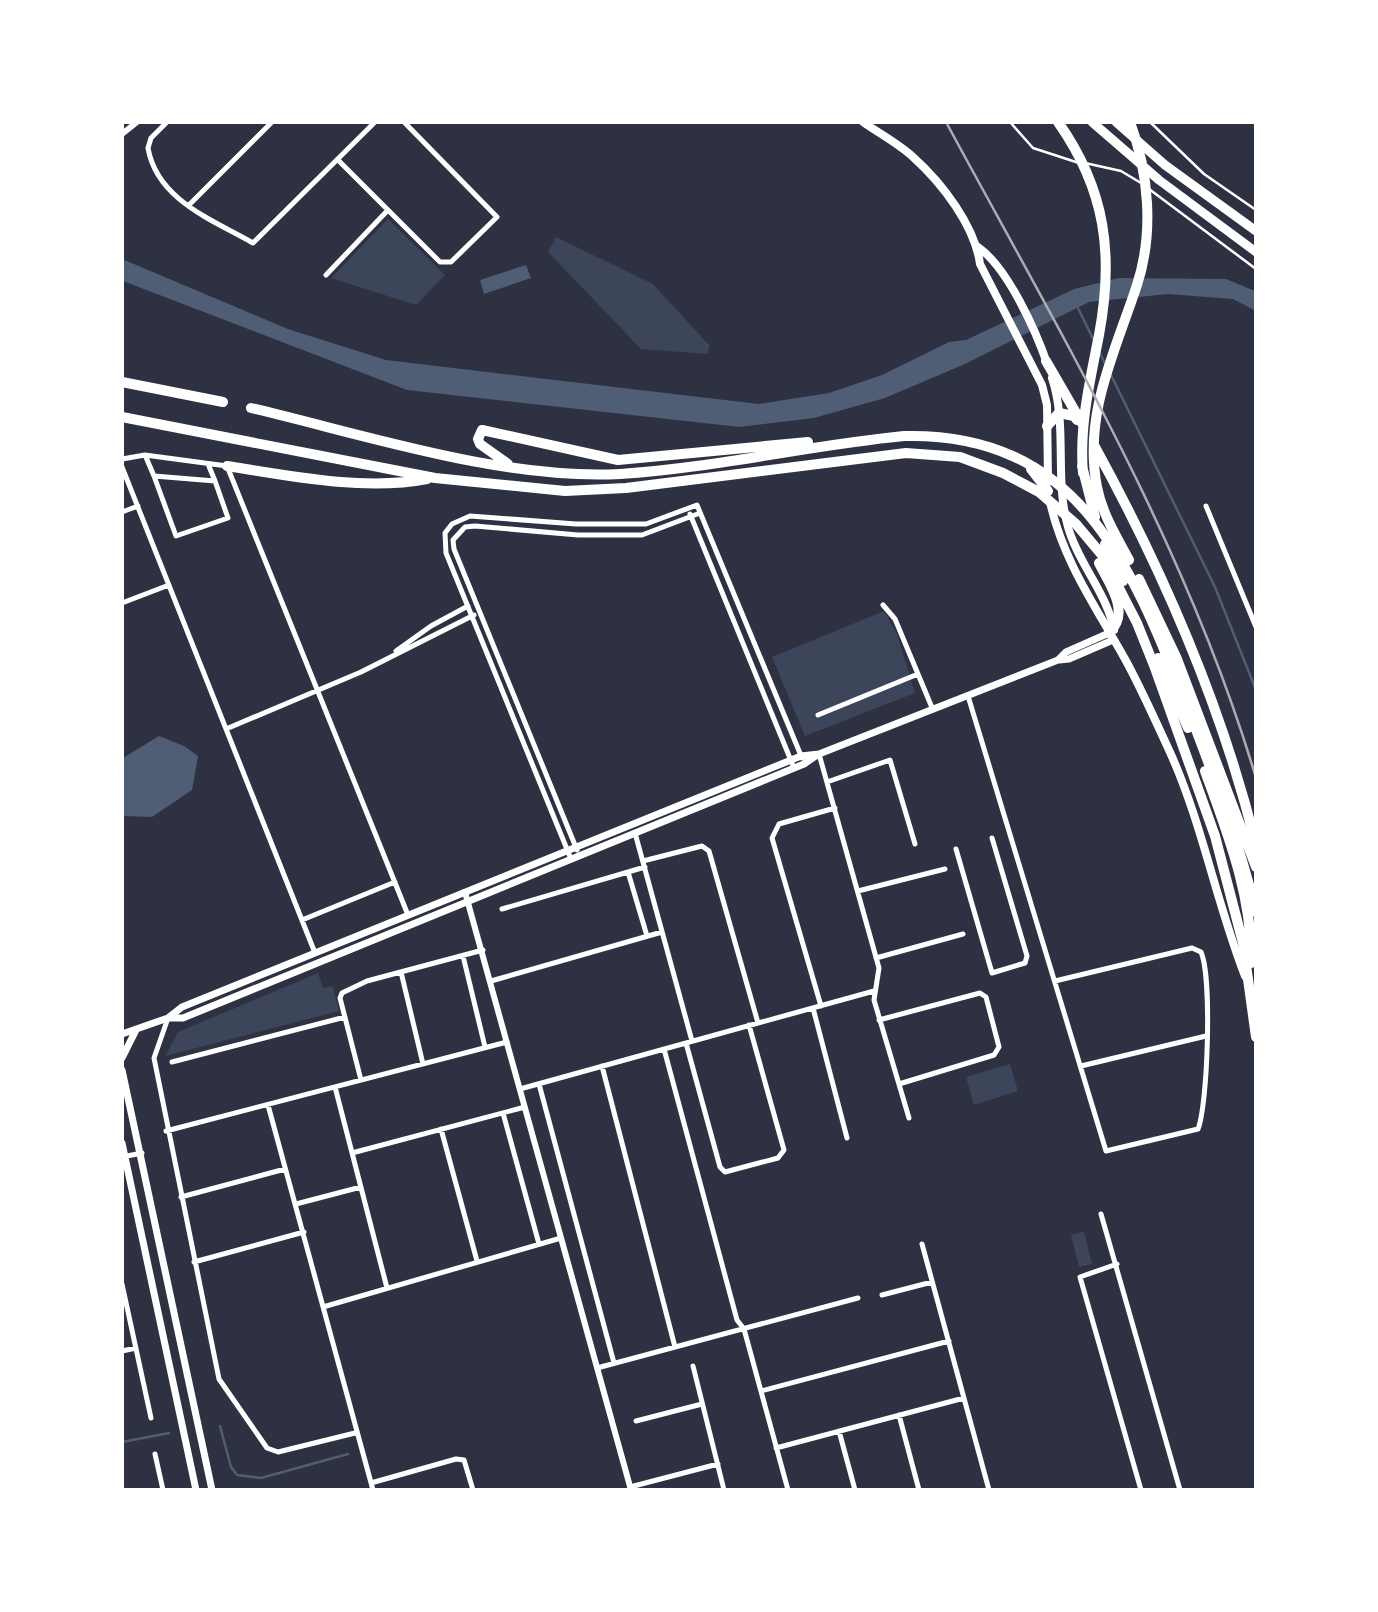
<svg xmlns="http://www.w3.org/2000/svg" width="1378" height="1612" viewBox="0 0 1378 1612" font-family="Roboto,sans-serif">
<rect width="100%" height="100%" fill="#2d3142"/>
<path fill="#3c4559" d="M388,219l57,56 -29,30 -85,-27z
M556,237l97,47 57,62 -3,8 -66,-5 -93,-97z
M884,611l13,23 18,59 -110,43 -33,-79z
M318,973l5,15 10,-2 6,25 -174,45 13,-24z
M1010,1064l8,27 -44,14 -8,-28z
M1084,1231l8,33 -13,3 -8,-32z"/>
<path fill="#4f5d75" d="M122,259l166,70 98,31 373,44 70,-11 53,-18 67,-33 17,-2 108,-51 45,-11 107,1 29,12 1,20 -23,-12 -65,-5 -79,8 -124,62 -80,34 -71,20 -75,9 -332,-37 -284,-109z
M526,265l5,13 -47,16 -4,-14z
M159,736l25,10 14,10 -6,34 -40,27 -29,-1v-58z"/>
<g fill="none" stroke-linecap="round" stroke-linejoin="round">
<path stroke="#4f5d75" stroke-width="2.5" d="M1077,306l17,35
M1100,353l6,13
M1111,375l104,212 41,103
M220,1426l11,41 6,8 24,3 87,-24
M122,1442l47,-9"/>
<path stroke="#fff" stroke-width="2.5" d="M1010,122l23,26 46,15
M1150,122l54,52 52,36
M1085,163l36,8 20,12
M1149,189l107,80"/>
<path stroke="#fff" stroke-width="5" d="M167,122l-16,16 -3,10c9,52 65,72 105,95l122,-121
M338,160l102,102h11l46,-45 -93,-95
M189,205l83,-83
M326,275l62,-65
M145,455l9,21 61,5 -7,-17
M122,459l23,-4 82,11 181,449
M122,467l193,486
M154,476l22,60 52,-18 -13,-37
M1206,506l50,121
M122,512l16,-6
M690,514l104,254
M122,603l47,-18
M883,605l12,14 38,91
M396,651l35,-25 37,-20
M968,696l138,455 92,-22c10,-26 14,-152 3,-177l-9,-4 -137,33
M818,715l100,-41
M226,729l135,-57 113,-57
M819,754l60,214 -5,32 35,118
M827,782l63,-22 25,84
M635,833l57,208
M956,849l36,124 33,-10 2,-7 -35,-118
M577,850l-123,-301 -1,-9 12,-13 10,-1 103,9h64l58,-22
M571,859l-125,-306 -1,-20 7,-9 18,-8 106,8h70l51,-19 105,253
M643,861l59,-15 7,5 49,172
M628,872l19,64
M858,891l87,-22
M502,909l143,-42
M302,920l93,-38
M463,956l22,91
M876,958l87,-24
M401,972l22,92
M491,981l171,-49
M821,1006l-49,-168 7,-14 56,-16
M813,1008l34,130
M168,1018l-14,40 65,321 48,69 11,4 77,-19
M879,1020l101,-27 6,4 13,50 -5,8 -95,29
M686,1043l34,124 5,5 53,-14 6,-8 -35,-125
M664,1049l73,271 7,9 44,161
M172,1062l173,-45
M602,1066l73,281
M1081,1066l125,-30
M361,1080l-21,-82 2,-5 25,-12 116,-31
M539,1084l75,279
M335,1087l52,201
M520,1089l354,-98
M268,1105l105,385
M503,1113l36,131
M441,1129l36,132
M166,1131l341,-89
M352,1153l173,-46
M122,1157l20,-4
M181,1197l104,-28
M296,1204l65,-17
M1101,1214l79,276
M922,1244l67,246
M194,1262l110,-30
M1117,1264l-37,13 61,213
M122,1284l29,134
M882,1295l50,-13
M323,1307l238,-69
M122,1351l14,-3
M693,1366l31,124
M597,1368l261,-70
M761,1391l188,-50
M899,1415l20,75
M636,1421l66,-17
M839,1431l16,59
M776,1448l188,-50
M155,1454l8,36
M371,1483l85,-24 8,1 9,30
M630,1487l88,-23"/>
<path stroke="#fff" stroke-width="6" d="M122,134l15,-12
M465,892l166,598"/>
<path stroke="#fff" stroke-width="7" d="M1059,660l10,-1 44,-19
M168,1018h15l621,-254 13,-9
M122,1034l46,-16 14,-11 619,-251 18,-2 239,-94 8,-8 43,-19
M122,1058l14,-28
M122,1070l90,420
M122,1143l74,347"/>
<path stroke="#fff" stroke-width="8" d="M863,122c17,12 36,22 50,35 29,26 62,69 67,107l62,121 5,20 1,77
M978,247c30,21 58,84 70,119
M1052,378c16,48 2,101 16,149 10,36 39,66 46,103
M1050,502c13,59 46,105 75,157 16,29 30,61 44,91 33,72 47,152 76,226"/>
<path stroke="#fff" stroke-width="9" d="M1092,122l67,58 97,72
M1116,122l49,43 91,66"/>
<path stroke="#fff" stroke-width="10" d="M1058,122c48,68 56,133 41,213 -9,46 -20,91 -16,138
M1046,361l37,64
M122,382l101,20
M251,408c115,27 251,72 369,66 95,-6 190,-29 284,-38 176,-4 228,131 283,270 26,68 52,135 69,206
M122,417l313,61 130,13 61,-3 280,-35 54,4 43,16 36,19 37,32 26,31 35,68 18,45 60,168 28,107 13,94
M1047,426l12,-13 15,3 3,4
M1095,447c68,124 127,260 161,398
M508,464l-28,-20 -2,-5 4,-9 136,30 190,-18
M227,466c62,10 138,25 200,13
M1082,466l13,51
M1031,469l17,22
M1105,544l18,37
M1129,560c-13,-24 -27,-47 -32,-73 -14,-73 18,-135 40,-202 17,-52 12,-112 -7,-163
M1099,563c11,22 32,49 10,70
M1139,579l38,80 79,208
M1158,658l30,70
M1205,771c22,61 48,126 46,192"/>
<path stroke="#abadb3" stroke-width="2.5" d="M946,122c115,213 241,423 310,656"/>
</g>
<rect width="1378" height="1612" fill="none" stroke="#ffffff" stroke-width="248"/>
</svg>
